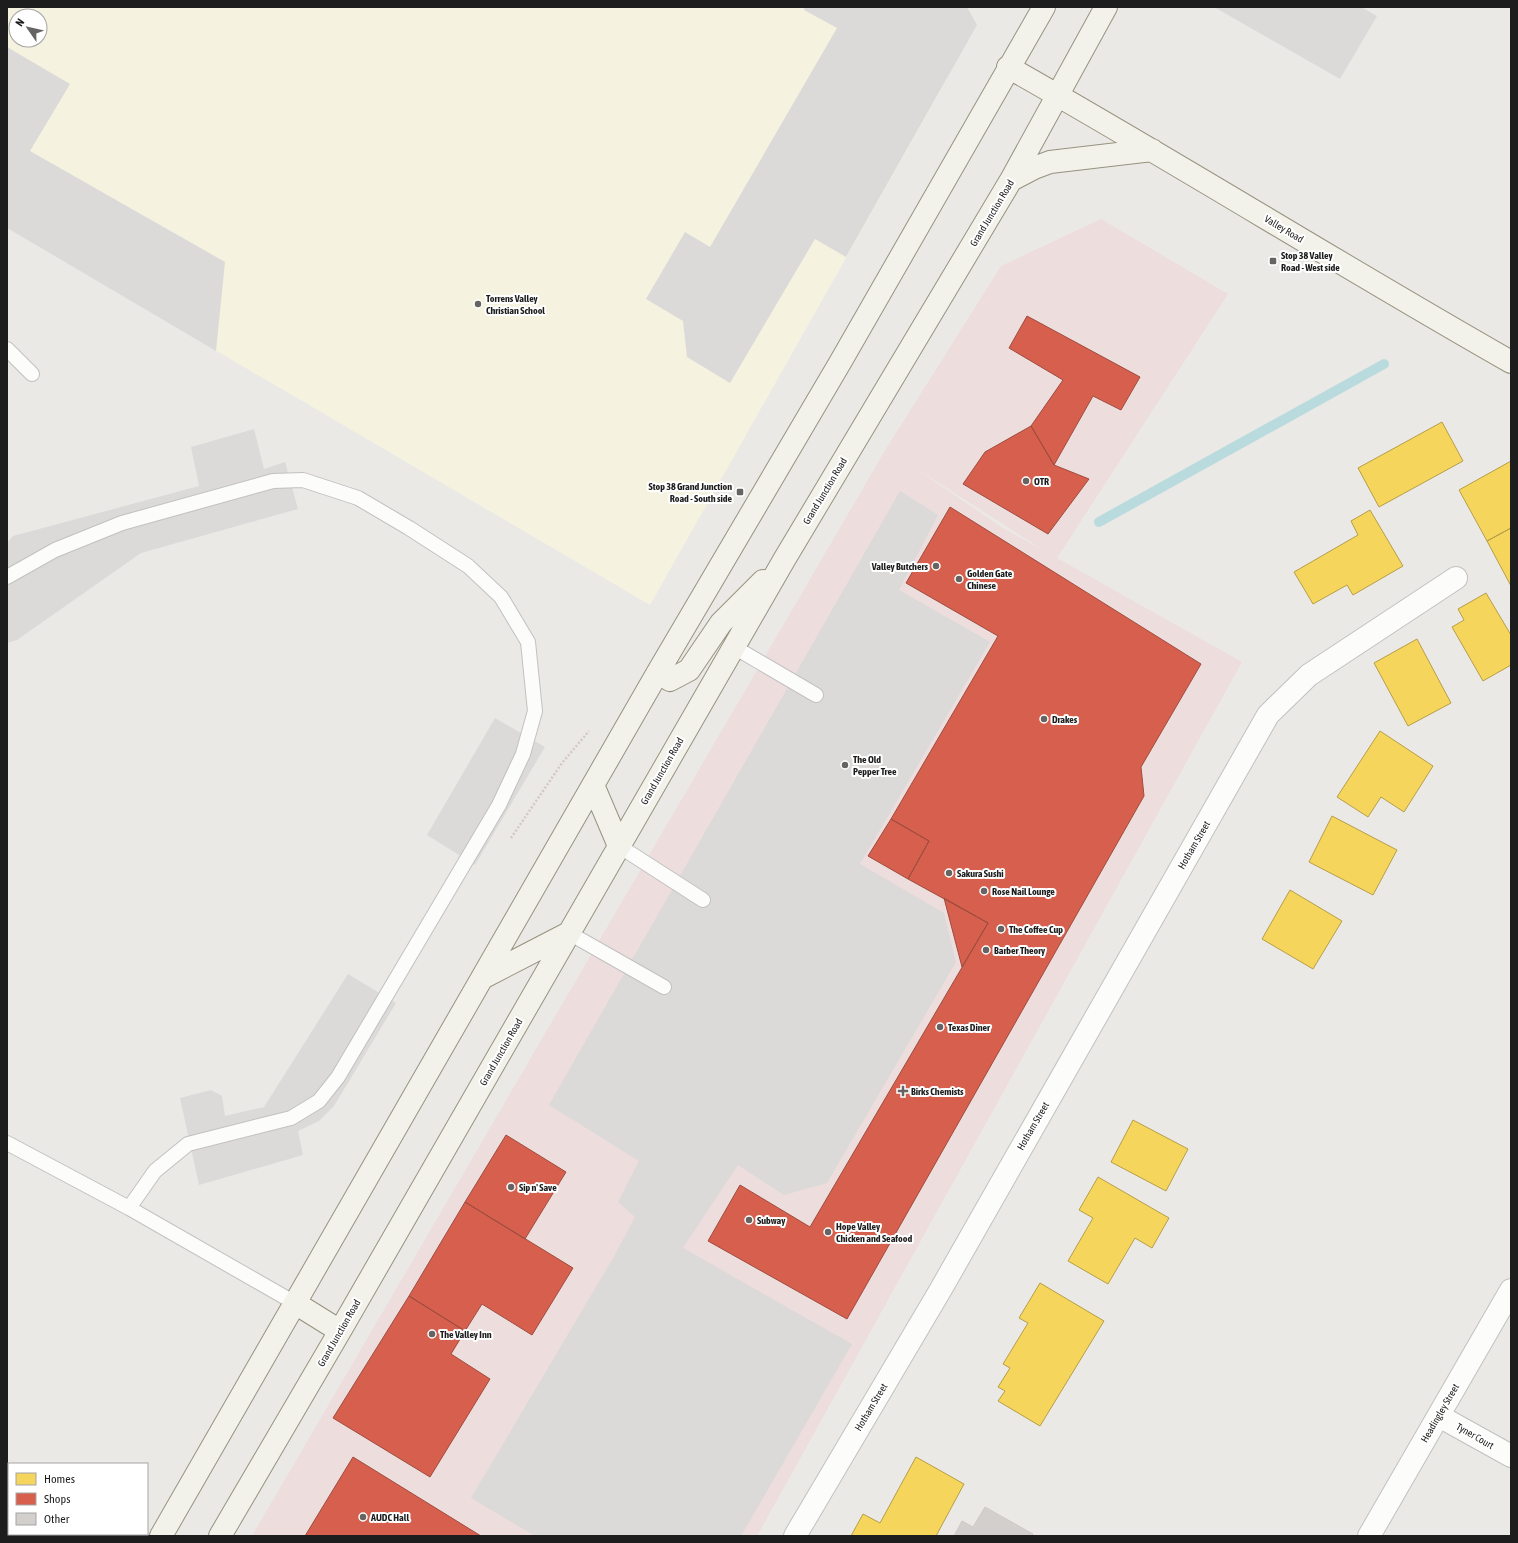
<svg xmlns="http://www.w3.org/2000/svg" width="1518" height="1543" viewBox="0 0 1518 1543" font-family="'Asap Condensed',sans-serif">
<rect width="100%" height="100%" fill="#ebe9e6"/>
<path fill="#eddddd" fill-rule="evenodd" d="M1101,219l127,75 -171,264 185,104 -485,874h-505l634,-1087 115,-183zM906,462l142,91 -45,-25z"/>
<path fill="#f5f2e0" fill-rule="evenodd" d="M9,7h811l127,72 -297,526 -643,-377v-217zM16,16h24v24h-24z"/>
<path fill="#dbdad9" d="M805,7h162l10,18 -131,232 -31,-18 -85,144 -43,-26 -4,-36 -37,-22 39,-67 25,15 127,-219 -33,-18z
M1214,7h147l16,9 -37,63z
M7,47l63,37 -40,67 195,111 -9,89 -209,-123z
M254,429l10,40 21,-7 13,47 -157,44 -124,87 -10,3v-100l6,-7 186,-50 -8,-39z
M900,491l38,24 -39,75 91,52 -130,222 84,49 12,49 -129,221 -43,12 -46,-30 -55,83 169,96 -111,192h-206l-64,-38 141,-238 23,-43 -17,-15 21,-41 -90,-56z
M495,718l50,29 -70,118 -48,-30z
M348,974l48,29 -62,103 -15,15 -21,10 5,24 -104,30 -19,-87 31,-8 11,6 3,20 39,-9z"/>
<path fill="#f6d55c" stroke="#b59e49" d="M1442,422l21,39 -84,46 -21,-39z
M1511,461v67l-24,13 -28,-51z
M1370,510l33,56 -50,29 -6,-10 -34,19 -19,-32 64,-37 -7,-14z
M1511,528v58l-24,-45z
M1486,593l25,42v30l-28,16 -31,-54 12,-7 -6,-11z
M1417,639l34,64 -43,23 -34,-63z
M1380,731l53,35 -29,46 -23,-15 -13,20 -31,-20z
M1332,816l65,34 -24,45 -64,-33z
M1290,890l52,31 -29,48 -51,-30z
M1133,1120l55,29 -22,42 -55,-29z
M1098,1177l71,41 -17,30 -17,-10 -27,46 -40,-23 25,-43 -14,-8z
M1040,1283l64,38 -64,105 -42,-25 7,-10 -7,-4 12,-19 -7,-4 25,-41 -9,-5z
M916,1457l48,27 -28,52h-85l12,-22 17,9z"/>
<path fill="#d6604d" stroke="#9e4c3f" d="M1027,316l113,61 -19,33 -28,-14 -39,69 -23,-39 32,-46 -54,-32z
M1031,426l23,39 35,14 -41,55 -85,-50 22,-32z
M950,507l251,157 -60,103 3,29 -297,523 -139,-78 32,-56 70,42 178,-304 -80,-44 21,-38 -38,-22 107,-183 -92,-53z
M891,819l38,22 -21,38 -40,-23z
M944,898l44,25 -26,44z
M506,1135l60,37 -41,67 -60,-37z
M465,1202l108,66 -41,67 -50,-31 -17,27 -56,-35z
M409,1296l56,35 -14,23 39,25 -60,98 -97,-59z
M353,1457l128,79h-176z"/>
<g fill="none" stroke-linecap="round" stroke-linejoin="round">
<path stroke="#badbde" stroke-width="10" d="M1099,522l285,-158"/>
</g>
<path fill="#d2cfcd" stroke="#cecac7" d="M985,1507l48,27 -1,2h-78l8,-15 11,6z"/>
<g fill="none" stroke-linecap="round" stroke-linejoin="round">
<g stroke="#c2c1c0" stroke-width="16">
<path id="lane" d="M7,349l25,25
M7,577l48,-27 67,-27 151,-42 30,-1 55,18 51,30 59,38 33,31 27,45 7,69 -12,43 -24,51 -161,272 -19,24 -28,17 -103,26 -33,27 -26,37
M734,647l82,48
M619,846l84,54
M569,933l95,54
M7,1143l122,65 166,95"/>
</g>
<g stroke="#c2c1c0" stroke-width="24">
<path id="street" d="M1439,1416l72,40
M795,1536l146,-247 327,-574 41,-40 147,-97
M1369,1536l142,-246"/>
</g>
<g stroke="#95937f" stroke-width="24">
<path id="secondary" d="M1008,67c170,96 334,199 503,295
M1011,180l23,-12 16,-6 102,-12
M658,672l12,8 19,-10 32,-47 42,-42
M593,785l26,61
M482,978l87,-45
M295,1303l45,28
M161,1536l497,-864 183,-311 203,-354
M220,1536l120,-205 444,-771 227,-380 95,-173"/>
</g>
<path stroke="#d5c7c6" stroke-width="2.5" stroke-dasharray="2 2" stroke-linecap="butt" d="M511,838l51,-75 27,-32"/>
<use href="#lane" stroke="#fcfcfb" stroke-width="14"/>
<use href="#street" stroke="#fcfcfb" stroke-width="22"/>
<use href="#secondary" stroke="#f3f2ea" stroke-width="22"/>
</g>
<g fill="#656463" stroke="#fff" stroke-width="1.5">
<rect x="1269" y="257" width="8" height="8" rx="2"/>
<circle cx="478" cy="304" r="4"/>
<circle cx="1026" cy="481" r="4"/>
<rect x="736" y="488" width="8" height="8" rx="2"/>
<circle cx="936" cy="566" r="4"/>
<circle cx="959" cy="579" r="4"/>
<circle cx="1044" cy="719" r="4"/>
<circle cx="845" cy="765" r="4"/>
<circle cx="949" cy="873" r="4"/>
<circle cx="984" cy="891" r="4"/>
<circle cx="1001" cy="929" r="4"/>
<circle cx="986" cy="950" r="4"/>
<circle cx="940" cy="1027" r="4"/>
<path d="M901 1085h4v4h4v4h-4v4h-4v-4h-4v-4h4z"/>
<circle cx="511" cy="1187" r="4"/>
<circle cx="749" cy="1220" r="4"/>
<circle cx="828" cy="1232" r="4"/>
<circle cx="432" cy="1334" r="4"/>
<circle cx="363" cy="1517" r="4"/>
</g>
<g text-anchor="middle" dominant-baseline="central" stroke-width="4" stroke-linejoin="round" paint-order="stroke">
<g font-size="10" fill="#1d1d1d" stroke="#fff">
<text transform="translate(992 213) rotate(-59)">Grand Junction Road</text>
<text transform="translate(1284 229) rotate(31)">Valley Road</text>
<text transform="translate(825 491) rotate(-59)">Grand Junction Road</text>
<text transform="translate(662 771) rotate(-60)">Grand Junction Road</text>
<text transform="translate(1194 845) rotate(-60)">Hotham Street</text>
<text transform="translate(501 1052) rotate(-60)">Grand Junction Road</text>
<text transform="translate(1033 1126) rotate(-60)">Hotham Street</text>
<text transform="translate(339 1333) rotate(-60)">Grand Junction Road</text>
<text transform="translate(871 1407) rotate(-59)">Hotham Street</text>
<text transform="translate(1440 1413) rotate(-60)">Headingley Street</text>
<text transform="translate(1475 1436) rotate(30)">Tyner Court</text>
</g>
<g font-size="10" font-weight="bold" fill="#1d1d1d" stroke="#fff" text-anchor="start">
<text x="1281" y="255">Stop 38 Valley<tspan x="1281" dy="12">Road - West side</tspan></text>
<text x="486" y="298">Torrens Valley<tspan x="486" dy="12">Christian School</tspan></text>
<text x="1034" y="481">OTR</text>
<text x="732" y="486" text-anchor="end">Stop 38 Grand Junction<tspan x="732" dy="12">Road - South side</tspan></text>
<text x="928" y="566" text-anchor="end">Valley Butchers</text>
<text x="967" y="573">Golden Gate<tspan x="967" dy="12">Chinese</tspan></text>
<text x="1052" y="719">Drakes</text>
<text x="853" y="759">The Old<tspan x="853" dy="12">Pepper Tree</tspan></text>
<text x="957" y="873">Sakura Sushi</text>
<text x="992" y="891">Rose Nail Lounge</text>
<text x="1009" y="929">The Coffee Cup</text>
<text x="994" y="950">Barber Theory</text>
<text x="948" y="1027">Texas Diner</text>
<text x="911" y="1091">Birks Chemists</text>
<text x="519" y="1187">Sip n' Save</text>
<text x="757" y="1220">Subway</text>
<text x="836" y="1226">Hope Valley<tspan x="836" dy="12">Chicken and Seafood</tspan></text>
<text x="440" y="1334">The Valley Inn</text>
<text x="371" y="1517">AUDC Hall</text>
</g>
</g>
<rect width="1518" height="1543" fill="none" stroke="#1d1d1d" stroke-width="16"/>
<rect x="8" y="1463" width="140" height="72" fill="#ffffff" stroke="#a5a5a5"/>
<rect x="16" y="1473" width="20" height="12" fill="#f6d55c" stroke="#a5a5a5"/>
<text x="44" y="1483" font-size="12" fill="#1d1d1d">Homes</text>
<rect x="16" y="1493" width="20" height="12" fill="#d6604d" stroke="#a5a5a5"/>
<text x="44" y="1503" font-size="12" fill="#1d1d1d">Shops</text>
<rect x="16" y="1513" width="20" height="12" fill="#d2cfcd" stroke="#a5a5a5"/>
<text x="44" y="1523" font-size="12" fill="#1d1d1d">Other</text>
<g transform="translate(28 28) rotate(304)"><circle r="19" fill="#ffffff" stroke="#a5a5a5"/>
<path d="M0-3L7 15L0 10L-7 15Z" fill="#656463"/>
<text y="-6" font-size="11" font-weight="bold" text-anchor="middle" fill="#1d1d1d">N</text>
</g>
</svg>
